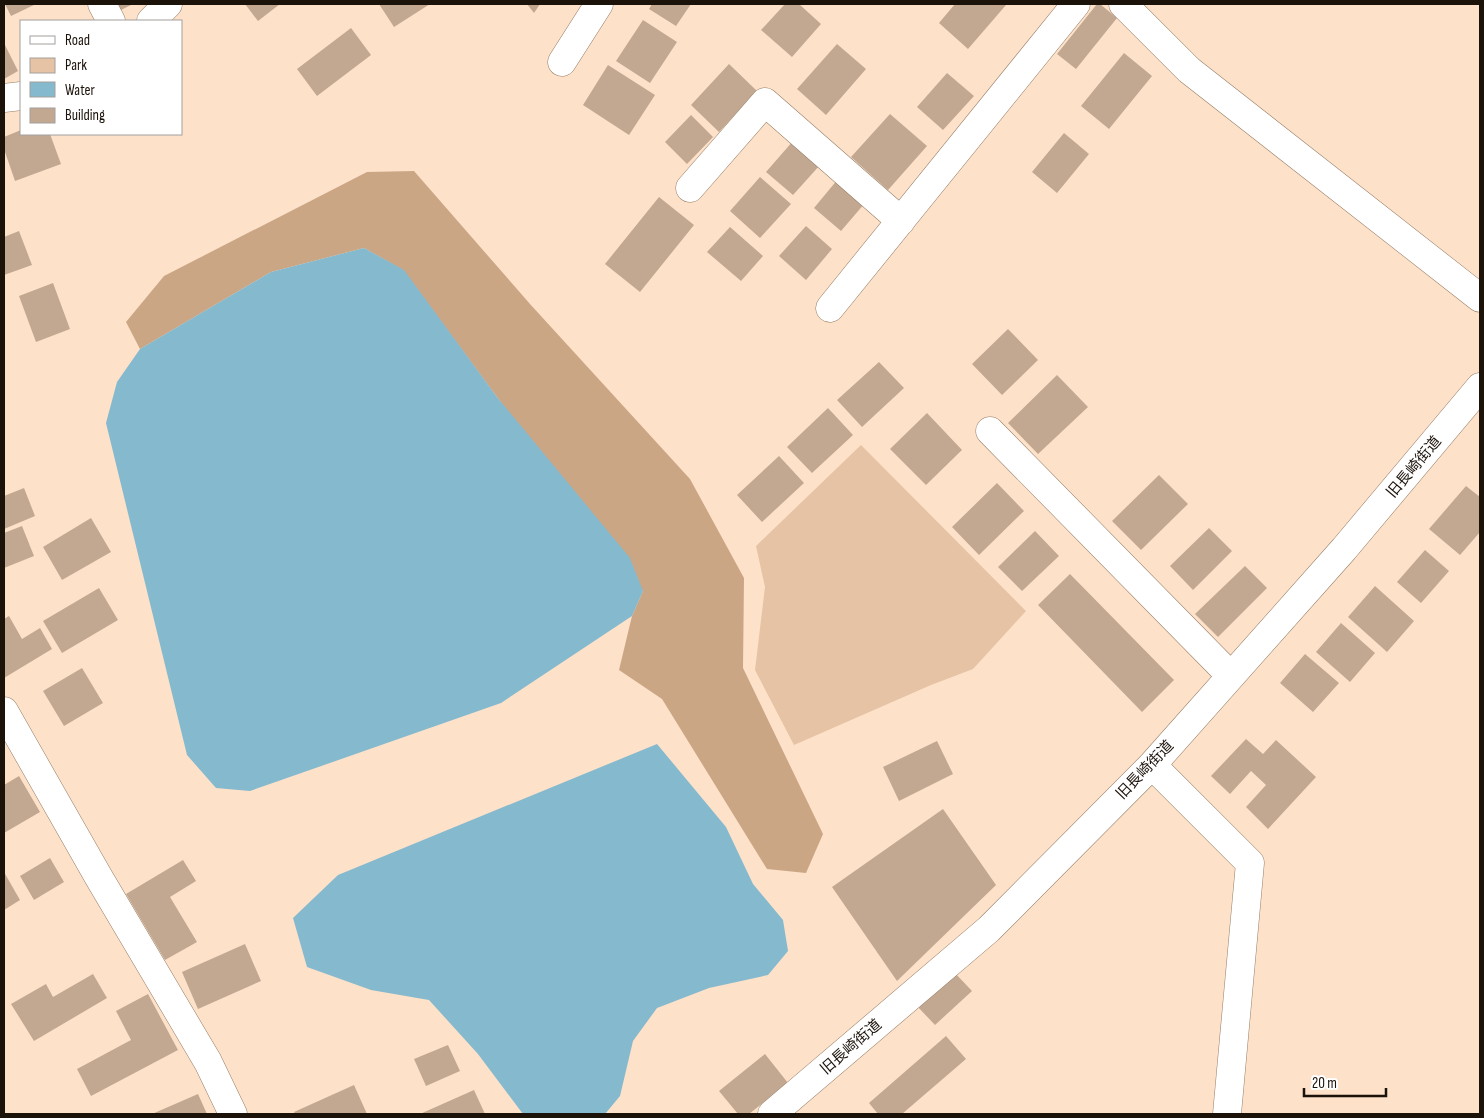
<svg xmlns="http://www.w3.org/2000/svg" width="1484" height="1118" viewBox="0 0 1484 1118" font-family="'Sofia Sans Condensed','Noto Sans JP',sans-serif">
<rect width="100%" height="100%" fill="#fde1c9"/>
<path fill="#e5c3a4" d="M861,445l165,166 -53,58 -42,16 -137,60 -39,-75 10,-83 -9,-41z"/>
<path fill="#cba685" d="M414,171l116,133 160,175 54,99 -1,90 80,166 -17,39 -39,-4 -105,-170 -43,-29 13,-54 11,-25 -146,-194 -94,-127 -39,-22 -93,24 -131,77 -14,-27 38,-46 203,-104z"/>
<path fill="#84b9ce" d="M364,248l40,22 93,127 133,161 13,33 -11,25 -131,87 -251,88 -34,-3 -29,-33 -81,-332 11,-41 23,-33 131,-77z
M657,744l69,83 27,57 30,36 5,31 -20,24 -59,13 -52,20 -24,33 -13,55 -15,18h-82l-45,-60 -49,-54 -58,-10 -64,-23 -14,-49 45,-43z"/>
<path fill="#c3a891" d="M5,4h31l-25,12z
M113,4h20l-16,8z
M245,4h35l-22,17z
M379,4h51l-36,23z
M527,4h13l-6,9z
M652,4h39l-15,22 -27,-17z
M785,4h14l22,20 -29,33 -31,-27z
M955,4h49l2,1 -38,44 -29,-26z
M1097,4h3l17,14 -41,51 -19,-15z
M643,20l34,22 -27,41 -34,-22z
M351,28l20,27 -54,41 -20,-27z
M4,43l14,28 -14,8z
M837,44l29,25 -40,46 -29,-26z
M1124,53l28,23 -43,53 -28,-23z
M729,64l28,27 -38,41 -28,-27z
M608,65l47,30 -26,40 -46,-30z
M947,73l27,23 -31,34 -26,-23z
M890,114l37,32 -39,44 -37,-33z
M691,115l22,22 -26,27 -22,-22z
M21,130v4h29l11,30 -46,17 -11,-32v-12z
M1064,133l25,21 -32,39 -25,-21z
M793,141l27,24 -27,30 -27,-23z
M760,177l31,27 -31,34 -30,-27z
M838,179l27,24 -24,28 -27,-23z
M659,197l35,28 -54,67 -35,-28z
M806,226l26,23 -26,31 -27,-24z
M730,227l33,29 -22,25 -34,-29z
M19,231l13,34 -28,10v-38z
M53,283l17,46 -34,13 -17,-46z
M1008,329l30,31 -36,35 -30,-31z
M879,362l25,26 -42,39 -25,-27z
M1057,375l31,32 -50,47 -30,-31z
M828,408l25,27 -41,38 -25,-26z
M927,413l35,37 -36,35 -36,-36z
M779,456l25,27 -42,39 -25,-27z
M1159,475l29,29 -47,46 -29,-29z
M997,483l27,28 -45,44 -27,-28z
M1466,486l14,11v35l-20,23 -31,-26z
M24,488l11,28 -31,13v-33z
M91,518l20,34 -49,28 -19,-33z
M22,526l12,30 -30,12v-35z
M1209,528l23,23 -39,39 -23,-24z
M1035,531l24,25 -37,35 -24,-24z
M1425,550l24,21 -28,32 -24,-21z
M1245,566l22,22 -49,49 -23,-23z
M1070,574l104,106 -32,32 -104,-107z
M1375,586l39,35 -27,31 -39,-35z
M99,588l19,32 -56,33 -19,-32z
M9,616l13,23 18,-11 12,21 -48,29v-59z
M1341,623l34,30 -25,29 -34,-30z
M1305,654l34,29 -26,29 -33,-29z
M82,668l21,35 -39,23 -21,-35z
M1246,739l17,15 13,-14 40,37 -48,52 -22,-22 20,-22 -15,-14 -21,23 -19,-18z
M937,741l16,33 -54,27 -16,-34z
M19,776l21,36 -36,21v-48z
M943,809l53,76 -99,96 -65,-94z
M50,858l14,24 -30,18 -14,-24z
M183,860l13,21 -26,16 27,45 -32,18 -39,-66z
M4,872l16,28 -16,10z
M245,944l16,37 -63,28 -16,-37z
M954,972l18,19 -37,34 -18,-19z
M93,974l14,24 -73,43 -23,-37 35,-20 7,13z
M148,994l30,56 -87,46 -14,-27 54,-29 -15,-29z
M946,1036l20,23 -64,55h-24l-9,-11z
M448,1045l12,26 -34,15 -12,-27z
M765,1054l23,29 -39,31h-11l-19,-23z
M354,1085l13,29h-72l-1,-2z
M474,1090l11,24h-65z
M198,1094l9,20h-55z"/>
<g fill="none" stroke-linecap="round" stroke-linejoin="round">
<g stroke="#957d66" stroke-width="29">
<path id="minor" d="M102,4l9,17
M1123,4l66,66 291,228
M151,21l17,-17
M562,62l37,-58
M4,98l17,-2
M690,188l75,-86 136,119
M830,308l246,-304
M990,431l241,245
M4,711l94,165 110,186 25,52
M1152,765l98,98 -23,251
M772,1114l217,-185 163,-164 192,-216 136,-162"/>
</g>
<use href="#minor" stroke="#fff" stroke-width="28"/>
</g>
<g text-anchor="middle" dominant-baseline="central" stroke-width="4.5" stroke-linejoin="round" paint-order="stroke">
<g font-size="15" fill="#1b120a" stroke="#fff">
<text transform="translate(1414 467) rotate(-50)">旧長崎街道</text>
<text transform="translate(1145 770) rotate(-46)">旧長崎街道</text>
<text transform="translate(851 1047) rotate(-41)">旧長崎街道</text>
</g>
</g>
<rect width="1484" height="1118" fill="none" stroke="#1b120a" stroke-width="10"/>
<rect x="20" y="20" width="162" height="115" fill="#ffffff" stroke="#a4a09d"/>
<rect x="30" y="36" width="25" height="8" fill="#ffffff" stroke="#a4a09d"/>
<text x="65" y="45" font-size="15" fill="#1b120a">Road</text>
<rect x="30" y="58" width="25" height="15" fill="#e5c3a4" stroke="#a4a09d"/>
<text x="65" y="70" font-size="15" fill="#1b120a">Park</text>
<rect x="30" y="82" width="25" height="15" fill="#84b9ce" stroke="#a4a09d"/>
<text x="65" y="95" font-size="15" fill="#1b120a">Water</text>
<rect x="30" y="108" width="25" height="15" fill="#c3a891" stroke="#a4a09d"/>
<text x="65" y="120" font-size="15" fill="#1b120a">Building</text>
<path d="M1304 1088v8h82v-8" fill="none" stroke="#1b120a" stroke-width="2.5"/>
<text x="1312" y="1088" font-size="15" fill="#1b120a" stroke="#ffffff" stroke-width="4" paint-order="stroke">20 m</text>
</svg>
